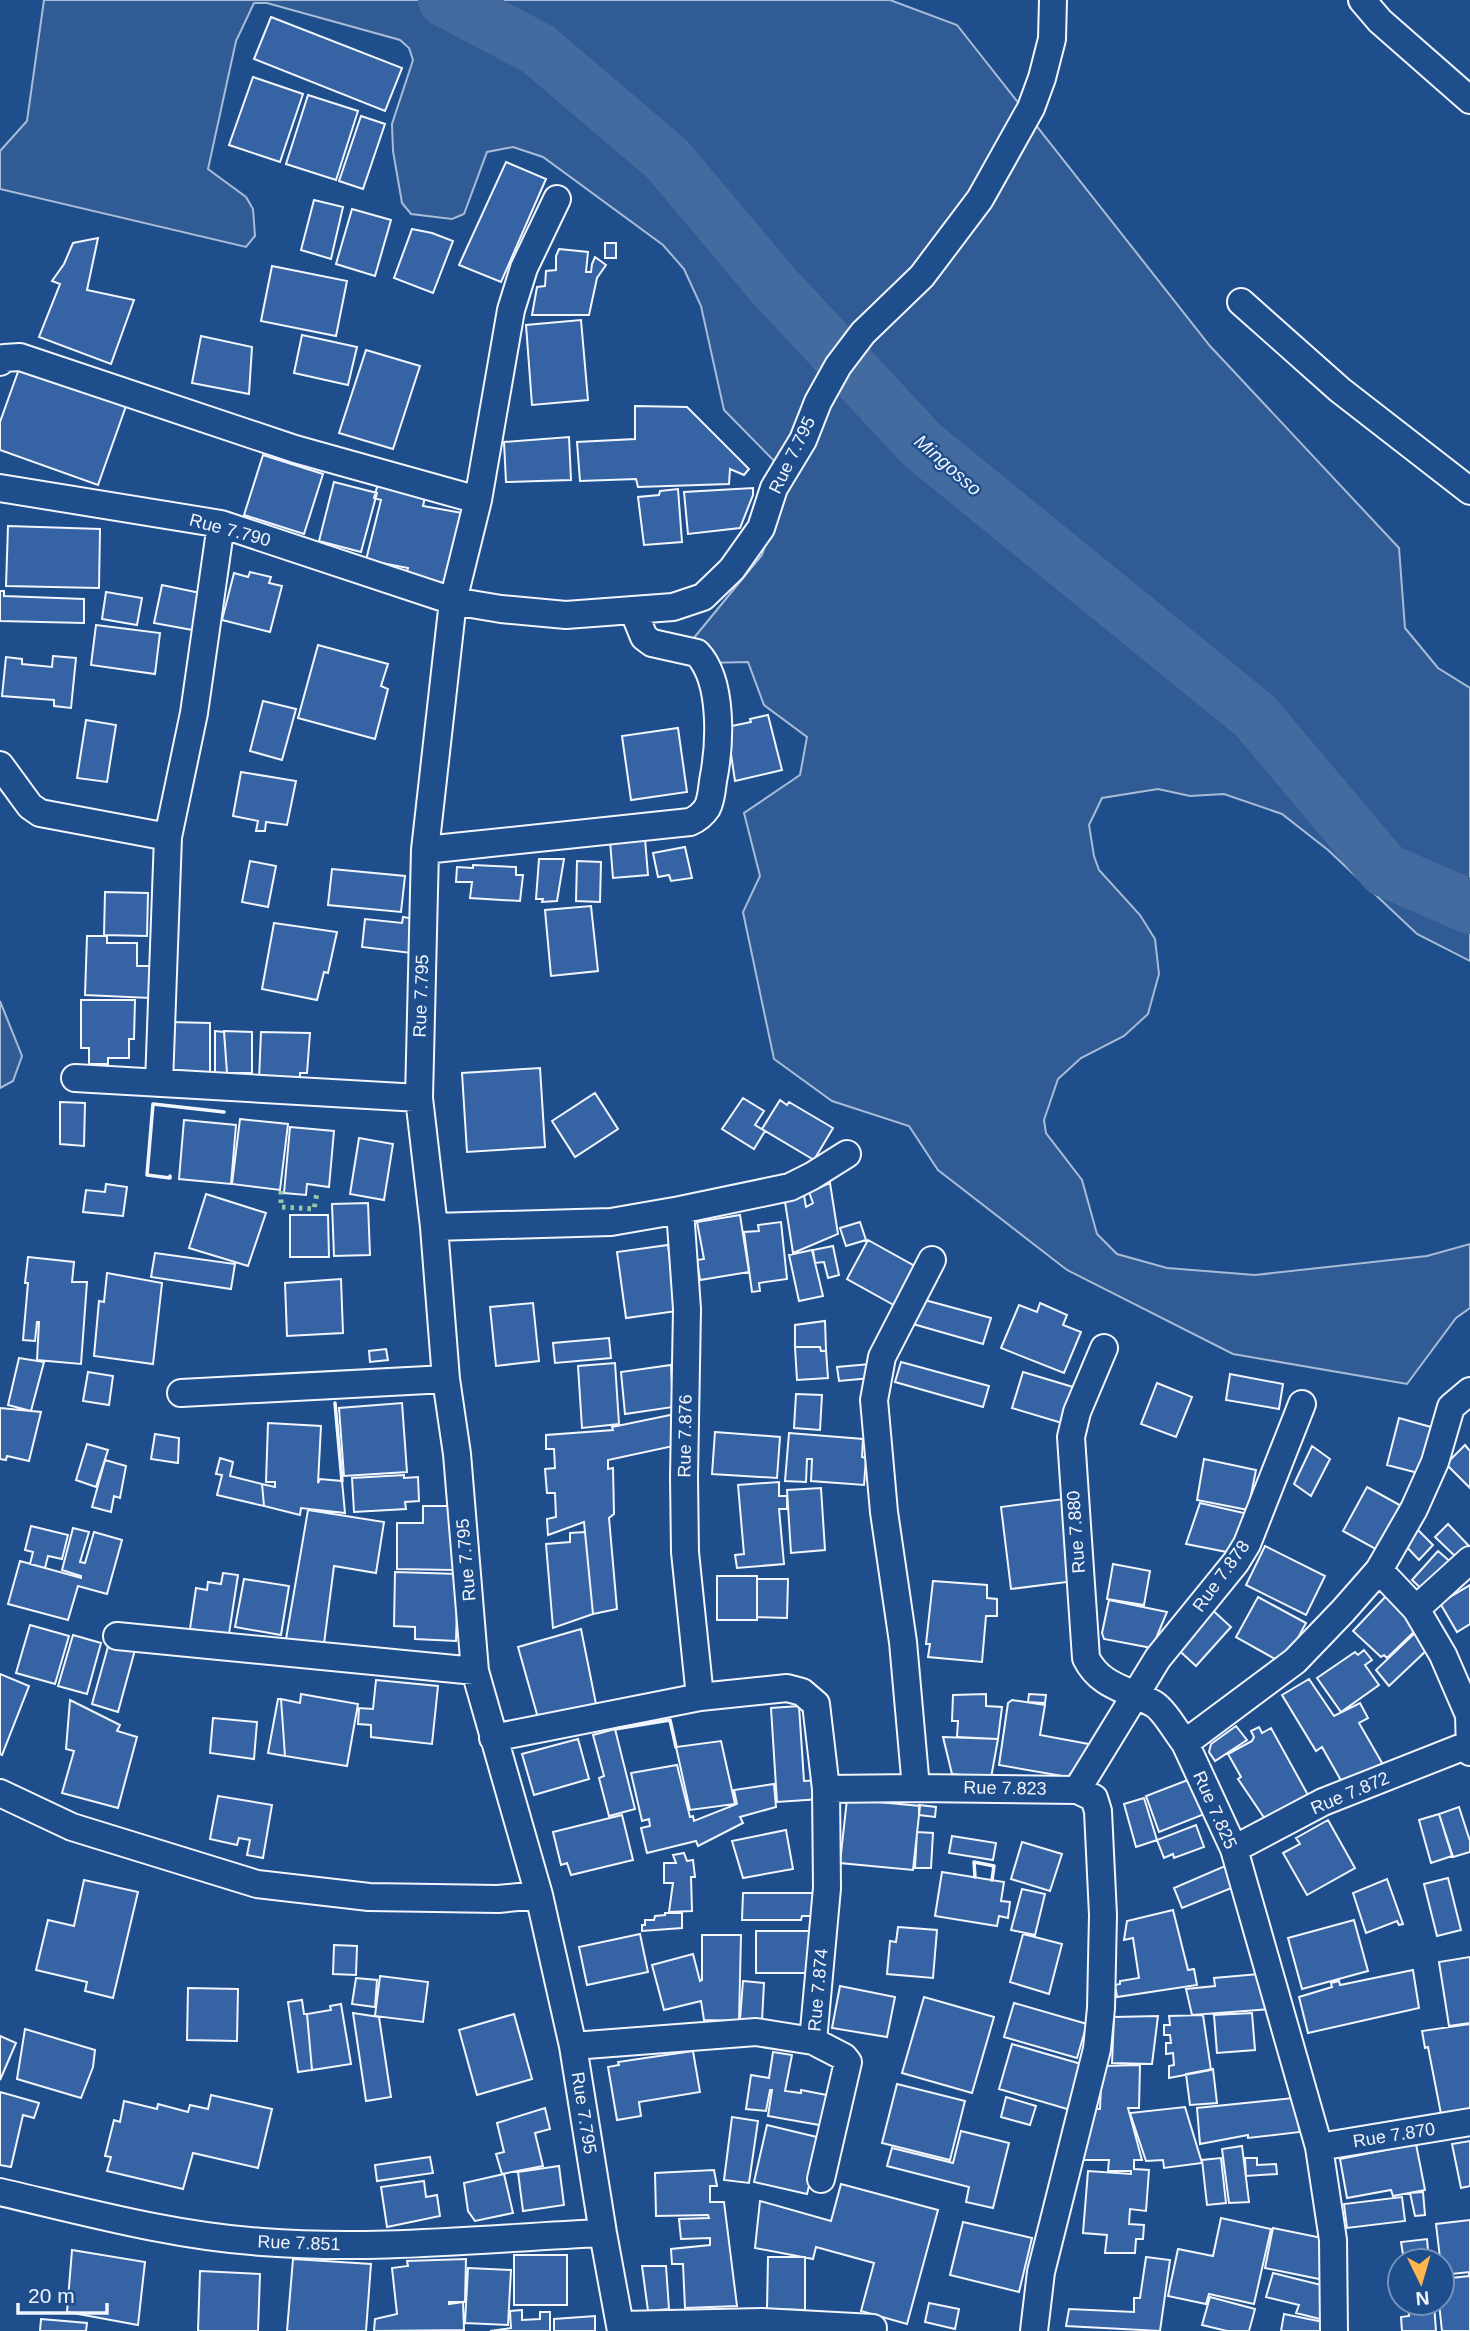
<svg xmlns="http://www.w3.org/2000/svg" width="1470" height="2331" viewBox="0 0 1470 2331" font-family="Arial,sans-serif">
<rect width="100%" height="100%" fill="#1f4e8c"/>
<path fill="#305b95" stroke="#a8bbd7" stroke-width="2" d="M44,0h846l67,25 253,321 189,202 6,80 33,40 32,20v273l-53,-27 -89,-84 -46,-36 -58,-20 -34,2 -32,-7 -56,9 -13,27 5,31 5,14 41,45 15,24 4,35 -11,40 -24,22 -43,22 -23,21 -14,41 2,13 36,47 15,54 20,20 50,14 88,7 172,-19 43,-12v64l-14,10 -49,66 -174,-30 -166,-84 -129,-100 -29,-44 -77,-25 -58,-42 -31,-147 17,-36 -16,-63 56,-38 7,-38 -43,-32 -16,-43 -43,1 -12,-24 69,-84 27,-79 -65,-66 -23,-104 -17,-37 -21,-24 -120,-88 -30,-10 -26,5 -23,62 -12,5 -41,-5 -9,-11 -9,-52 -1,-27 21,-64 -4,-12 -9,-8 -133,-37h-13l-18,38 -28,128 38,28 7,12 2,27 -9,11 -246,-58v-38l27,-30z
M0,1001l22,55 -9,25 -13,7z"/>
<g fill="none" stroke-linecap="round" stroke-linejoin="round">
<path stroke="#446ba0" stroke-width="54" d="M445,0l93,49 129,110 106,126 149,160 333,271 130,154 85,37"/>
</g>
<path fill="#3563a3" stroke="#f2f6ff" stroke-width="2" d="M271,17l131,51 -17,43 -131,-52z
M253,77l50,17 -23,68 -51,-17z
M308,95l50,16 -22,69 -50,-16z
M361,116l24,8 -22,65 -24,-8z
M506,162l40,17 -45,103 -42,-17z
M314,200l29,7 -12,52 -30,-9z
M352,209l39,11 -16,56 -39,-12z
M412,229l20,4 21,8 -20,52 -39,-15z
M98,238l-11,52 47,10 -23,64 -72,-27 21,-53 -8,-3 12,-17 9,-21z
M605,243h11v15h-11z
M559,249l29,3 -2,20h5l1,-8 3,-7 11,8 -9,13 -8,37h-57l5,-28 8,-1 1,-15 10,-1v-14z
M272,266l75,15 -11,55 -75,-15z
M581,320l7,80 -56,5 -6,-80z
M302,335l55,12 -9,38 -54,-12z
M201,336l51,11 -3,47 -57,-11z
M366,350l54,16 -27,83 -54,-16z
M19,369l107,37 -28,79 -98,-35v-28z
M635,406l52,1 62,62 -5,6 -14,-6 -1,15 -91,3 -2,-8 -56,2 -3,-39 58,-3z
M569,437l2,43 -65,2 -2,-40z
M263,455l60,19 -19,60 -60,-19z
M379,480l47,12 -3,14 45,8 -21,73 -42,-8 3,-11 -42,-8 15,-60 -7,-2z
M334,482l43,11 -16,59 -42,-11z
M753,488v7l-13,33 -52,6 -4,-42z
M678,489l4,53 -38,3 -6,-48 21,-2 1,-4z
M8,526l92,3 -1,59 -93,-2z
M250,572l21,5 -2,6 13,3 -12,46 -48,-12 12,-47 14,4z
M162,585l43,9 -7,37 -44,-8z
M0,591h4v5l80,3v24l-84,-2z
M106,592l36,6 -5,27 -35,-6z
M96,625l64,8 -5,41 -64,-9z
M318,645l70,19 -7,22 7,3 -13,50 -77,-21z
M53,656l23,2 -5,50 -17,-2v-6l-52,-4 4,-39 16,2v5l30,3z
M263,701l33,8 -14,51 -32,-9z
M768,715l14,55 -47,11 -8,-54 24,-5 -1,-3z
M86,720l30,5 -9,57 -30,-4z
M678,728l9,64 -56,8 -9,-64z
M241,772l55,9 -9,44 -21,-3 -1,9h-9l2,-10 -25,-5z
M645,839l3,36 -35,3 -3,-37z
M685,847l7,31 -21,3 -2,-6 -11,2 -5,-24z
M539,859h25l-7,42 -15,1 1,-3h-7z
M250,861l26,5 -8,41 -26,-5z
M577,861l24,1 -1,40 -24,-1z
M473,865l43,2v8h7l-3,26 -50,-3 2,-16h-16l1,-15 16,1z
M332,869l73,7 -4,36 -73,-7z
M105,892l43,1 -1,43 -43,-1z
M591,906l7,65 -47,5 -6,-66z
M403,917l13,2 -5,34 -49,-6 3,-28 37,4z
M274,923l63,9 -9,41 -4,-1 -7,28 -55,-11z
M87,936h20v7h30v23h13v32l-65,-3z
M81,1000h54l-1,39h-5v19h-21v6h-19v-16h-8z
M169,1022l41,1v50l-42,-1z
M215,1031l9,1 3,41h-12z
M224,1031l28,1v41h-25z
M261,1032l49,1 -3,40h-7v7h-41z
M540,1068l5,79 -78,5 -5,-79z
M595,1093l23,36 -43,28 -23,-36z
M743,1098l21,13 -9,14 10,6 -11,18 -32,-20z
M780,1100l7,5 2,-3 44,26 -19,32 -52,-31z
M60,1102l25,1 -1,43 -24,-2z
M240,1119l48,5 -8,66 -48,-6z
M184,1120l52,5 -5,59 -52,-5z
M290,1127l44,4 -5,56 -22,-3 -1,11 -22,-2z
M359,1138l34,6 -9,56 -34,-6z
M830,1183l8,51 -45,19 -8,-51 19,-7 2,12 7,-4 -4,-11z
M106,1184l21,3 -4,29 -40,-4 3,-22 19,2z
M206,1194l60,19 -18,53 -59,-18z
M368,1203l2,52 -36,1 -2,-52z
M290,1215h38l1,42h-39z
M740,1215l9,57 -49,8 -3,-20 7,-1 -7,-37z
M781,1222l6,57 -28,4 1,8 -8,1 -8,-60 15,-1 -1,-6z
M860,1222l6,18 -20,6 -6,-18z
M868,1240l52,29 -21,39 -52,-29z
M668,1245l9,66 -51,7 -9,-66z
M833,1246l6,29 -11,3 -4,-16 -9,1 -2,-13z
M812,1250l11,46 -24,5 -10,-46z
M155,1253l80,11 -4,25 -80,-12z
M28,1257l46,5 -2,20h15l-6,82 -44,-4 2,-38h-2l-2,19 -12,-1 5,-57h-3z
M107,1273l55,10 -9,81 -59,-8 5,-55 5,1z
M341,1279l2,54 -56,3 -2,-53z
M921,1299l70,19 -8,26 -70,-20z
M533,1303l6,58 -43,5 -6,-59z
M1040,1303l27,12 -4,10 18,7 -17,41 -63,-25 18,-43 18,7z
M825,1321l1,29 -5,1 -1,-4h-25v-22z
M609,1338l2,20 -56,5 -2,-20z
M795,1347h25l1,4 5,-1 2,28 -31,2z
M386,1349l2,11 -18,2 -1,-11z
M19,1358l25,4 -13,49 -23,-6z
M901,1362l88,24 -6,21 -88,-25z
M615,1363l4,61 -37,4 -4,-62z
M870,1364l1,14 -32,3 -2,-14z
M671,1365l2,42 -48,7 -4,-42z
M88,1372l25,4 -4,29 -26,-4z
M1023,1372l50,15 -11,36 -50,-15z
M1230,1374l53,10 -4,25 -53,-9z
M1157,1383l35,14 -16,40 -35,-13z
M796,1394l26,1 -2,35 -26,-2z
M402,1403l5,69 -63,4 -5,-68z
M0,1408l41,4 -12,49 -22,-5 -1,4 -6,-1z
M680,1413l-2,32 -70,15v9l5,-1 1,46 -5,4 8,91 -24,5 -9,-92 -36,13 -1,-16 9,-2 -1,-24h-8l-2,-24 10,-1 -1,-19h-8v-14l67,-5 -1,-3z
M1399,1418l39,11 -12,46 -39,-10z
M268,1423l53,3 -3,57 2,-4 22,2 3,32 -44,-5 -1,7 -36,-9 -2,-22 13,3v-5h-9z
M715,1432l65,5 -3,41 -65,-4z
M789,1433l74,6 -1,18 4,1 -2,27 -53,-4 1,-22h-5l-1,23 -21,-1z
M155,1434l24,4 -1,25 -27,-4z
M87,1444l21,6 -12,37 -20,-7z
M1465,1445l5,6v37l-24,-24z
M1312,1446l18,13 -19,37 -17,-12z
M220,1458l13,4 -3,14 32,8 2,22 -47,-11 5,-20 -6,-1z
M1204,1459l52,11 -8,40 -51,-10z
M105,1460l21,6 -6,32 -6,-2 -3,16 -19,-5z
M404,1475v3l14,-1 1,24 -14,1 1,7 -52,3 -2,-34z
M779,1482v14h8v13h-8l5,55 -47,4 -2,-13 9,-1 -6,-69z
M1367,1487l38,21 -24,44 -38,-21z
M821,1488l4,62 -34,3 -4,-63z
M1064,1499l11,82 -64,8 -10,-82z
M1200,1503l48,11 -16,39 -46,-9z
M423,1506h31l-1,64 -56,-1v-46h26z
M308,1510l76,12 -8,51 -42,-7 -10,78 -38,-5z
M1448,1524l21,22 -12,12 -22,-21z
M31,1526l37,9 -6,24 -14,-3 -3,12 -15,-4 3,-12 -8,-2z
M73,1528l16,4 -9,30 5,1 9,-31 28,8 -15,54 -29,-8 -10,34 -60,-16 12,-43 61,17v-2l-19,-6z
M1416,1528l17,17 -14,15 -17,-18z
M585,1532l8,82 -40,14 -7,-84 24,-2v-9z
M1265,1546l60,30 -19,39 -60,-30z
M1438,1551l14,12 -27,29 -13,-12z
M1113,1564l37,7 -6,34 -37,-6z
M395,1572l63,2 -2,67 -41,-2v-12l-21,-1z
M223,1573l15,2 -9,59 -39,-5 6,-41 11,2 1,-8 13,2z
M717,1576h40v44h-40z
M244,1579l45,7 -8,49 -46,-8z
M757,1579h31l-1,39 -30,-1z
M933,1581l54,4v13l10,1v17h-11l-4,46 -54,-5 2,-13h-4z
M1470,1585v39l-13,8 -17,-29z
M1388,1594l33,31 -34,33 -3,-3 -3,2 -28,-26z
M1258,1597l48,26 -22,41 -48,-27z
M1109,1600l58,12 -15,36 -48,-9 -2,-6z
M1207,1605l24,22 -35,39 -24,-22z
M30,1625l39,11 -14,48 -39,-11z
M581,1629l16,80 -57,16 -22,-78z
M1417,1631l12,17 -40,38 -13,-16z
M73,1635l28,8 -14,51 -29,-8z
M109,1643l27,3 -18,66 -26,-8z
M1364,1650l8,10 -7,5 14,20 -38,27 -24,-34 38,-26 3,3z
M0,1674l29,12 -27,69 -2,-1z
M1309,1679l25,37 26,-13 8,15 -9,5 26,45 -42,16 -21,-37 -6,4 -34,-56z
M376,1680l62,6 -6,58 -61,-7v-12l-13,-1 1,-16 14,1z
M301,1694l57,10 -11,62 -62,-10 -4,-57 19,4z
M986,1694v12l16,1 -4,32 -41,-2 1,-16h-6l1,-26z
M1029,1694l17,1 -1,8 -17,-1z
M278,1699h3l4,57 -17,-3z
M70,1700l50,25 -3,6 20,6 -19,71 -56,-15 12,-42 -8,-2z
M1012,1700l33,5 -5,30 54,10 -26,32 -69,-12 9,-62z
M799,1706l5,75 16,-1 1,19 -44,3 -6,-94z
M213,1718l44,4 -3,37 -44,-6z
M1236,1726l11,14 -32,21 -6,-9 2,-8z
M1259,1727l3,6 9,-5 37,67 -43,24 -27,-40 3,-2 -13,-23 24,-13 2,-4 -3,-6z
M615,1729l20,80 -26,7 -10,-38 5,-2 -11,-41z
M943,1737l55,2 -7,39 -39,-4z
M578,1739l11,40 -55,16 -12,-41z
M721,1741l14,63 -45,6 -14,-63z
M677,1765l13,52 3,-1 1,5 43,-17 -3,-14 40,-6 2,23 -36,10 3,6 -45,23 -2,-5 -49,12 -6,-25 9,-2 -1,-7 -7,2 -11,-48z
M1193,1778l14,35 -48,19 -13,-36z
M218,1796l54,9 -9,53 -16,-3 3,-15 -11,-2 -2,7 -27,-6z
M1144,1798l13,42 -21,7 -12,-43z
M847,1799l73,7 -7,64 -73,-7z
M919,1805l17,2 -1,10 -16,-2z
M1459,1807l11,34v11l-17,5 -14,-43z
M1439,1814l13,42 -21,7 -12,-43z
M622,1815l11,45 -62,15 -4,-12 -6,2 -8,-33z
M1328,1820l27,48 -48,27 -24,-42 17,-9 -4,-6z
M1196,1825l8,22 -30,11 -1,-4 -9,4 -7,-18z
M786,1830l7,39 -50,9 -11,-37z
M917,1832l16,1 -2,35h-16z
M952,1836l44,7 -3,17 -44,-7z
M1022,1842l40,12 -12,37 -39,-12z
M684,1853l3,8 6,-1 2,17h-4l1,34 -23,1 4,-29h-9v-20h12l-3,-8z
M1225,1866l9,21 -52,21 -8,-20z
M942,1872l62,10 -3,19 9,1 -2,16 -9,-2 -2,10 -62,-10z
M1448,1878l13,52 -24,6 -13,-52z
M1387,1879l16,45 -4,1 -2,-4 -31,12 -13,-40z
M84,1880l54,12 -25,106 -28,-7 2,-9 -51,-12 12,-50 26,6z
M1022,1889l23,5 -10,41 -24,-5z
M743,1893h77v23h-18l-1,4h-59z
M1173,1910l15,60 6,-1 3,16 -80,12 -2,-12 5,-1v-3l19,-3 -6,-40 -9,2 3,-19z
M665,1913h17v15l-40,3v-6h3v-5h9l1,-4 10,-1z
M1354,1920l14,51 -66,18 -14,-51z
M898,1927l39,3 -4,48 -46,-4 3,-33 6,1z
M756,1931h54v42h-54z
M640,1934l8,38 -61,13 -8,-38z
M1023,1934l39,10 -13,50 -39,-12z
M702,1935h39l-2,86 -35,-1 -3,-19 -37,9 -12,-45 41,-11 7,27 2,-1z
M334,1945l23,1 -1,29 -23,-1z
M1470,1957v66l-21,3 -10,-64z
M1413,1970l6,38 -111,25 -9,-36 33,-10 -1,-4 8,-2 1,4z
M1259,1974l12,35 -79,6 -6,-26 29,-3 -1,-8z
M380,1976l48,6 -5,40 -48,-6z
M356,1978l21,2 -2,27 -23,-3z
M743,1981l21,2 -2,38 -22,-1z
M840,1986l55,11 -8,40 -55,-9z
M188,1988l50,1 -1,52 -50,-1z
M924,1997l70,20 -22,76 -70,-20z
M302,2000l2,14h3l5,56 -14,2 -10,-70z
M1014,2003l73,21 -10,34 -73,-21z
M341,2004l10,60 -39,6 -5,-56 24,-4 -1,-4z
M353,2013l26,4 12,80 -25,4z
M1252,2013l3,37 -38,3 -3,-38z
M514,2014l18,65 -55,16 -18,-65z
M1203,2015l8,55 -42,8v-12l5,-1 -1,-12 -7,1v-11h5l-1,-8h-6v-10h6l-1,-9z
M1158,2016l-6,48 -40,-1 2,-46z
M1470,2024v85l-29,5 -13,-67 -3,1 -3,-17z
M25,2029l70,21 -2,17 -12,31 -64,-19z
M0,2036l16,7 -16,37z
M1012,2044l76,22 -14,45 -75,-22z
M693,2051l7,41 -61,10 2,14 -24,4 -9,-53 11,-2 -1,-3z
M773,2052l19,3 -7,36 16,2v-3l31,6 -7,30 -57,-10 4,-26h-2l-4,21 -20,-2 5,-34 18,3z
M1140,2065l-1,43h-11l14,52h-8v9l15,1 -3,41 -16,-2 -1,15 15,1 -1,14h-7l-1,14h-30l2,-18 -24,-2 5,-62 43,3v-3h-23l1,-11h-27l3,-52 15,1 2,-43z
M1213,2069l4,34 -27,2 -4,-31z
M897,2084l68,17 -15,59 -68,-17z
M0,2092l39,11 -5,15 -11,-3 -12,52 -11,-2z
M211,2095l61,14 -14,59 -65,-15 -10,36 -76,-18 4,-14 -6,-1 9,-36 6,2 4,-21 33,8 1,-5 30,8 2,-7 18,4z
M1006,2097l30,9 -6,19 -29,-8z
M1293,2098l7,34 -52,6v-3l-48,9 -3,-36z
M1185,2107l17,56 -38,5 -1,-8 -17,1 -16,-48z
M545,2108l5,21 -15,4 8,33 -41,8 -6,-20 8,-2 -7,-29z
M732,2117l26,4 -9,62 -25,-3z
M767,2125l54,13 -14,56 -53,-12z
M961,2131l48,12 -16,65 -27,-6 3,-15 -82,-21 5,-18 61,15z
M1470,2141v45l-9,2 -9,-44z
M1416,2144l9,46 -32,6 -2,-6 -44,8 -7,-39z
M1242,2146l7,56 -20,1 -7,-54z
M430,2157l3,16 -56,8 -2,-16z
M1221,2158l5,45 -19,2 -5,-45z
M1245,2158h12v7l19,-1 1,10 -31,2z
M559,2166l5,39 -41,6 -5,-39z
M714,2170l3,16h-7v16h14l13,104 -52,2 -2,-44h-11l-1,-15 39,-4v-7l-29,1 -2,-20 30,-1 -1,-3 -52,1 -1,-43z
M504,2174l9,39 -38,8 -7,-10 -4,-28z
M424,2181l2,16 11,-2 3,21 -53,11 -6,-40z
M841,2184l97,26 -31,114 -46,-13 13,-48 -58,-16 -3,12 -58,-11 5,-47 71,20z
M1423,2192l2,23 -10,1 -5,-23z
M1402,2197l3,24 -58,7 -3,-24z
M1221,2218l50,11 -17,75 -45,-10 -3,10 -38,-8 10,-47 35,7z
M1470,2220v52l-28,3 -6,-51z
M963,2222l69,16 -13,54 -69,-17z
M1273,2228l59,12 -8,40 -59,-12z
M1427,2239l2,22h-25l-3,-19z
M72,2250l73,12 -7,63 -71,-13z
M514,2255h53v50h-53z
M768,2257h37v53l-38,-1z
M1146,2257l24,3 -10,71 -94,-5 3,-17 65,3v-14h6z
M293,2259l78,5 -5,67h-79z
M466,2259l-1,43h-16v2l14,-2 1,28 -90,1 1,-12 22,-5 -5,-46 16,-2 -1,-5z
M642,2266h24l3,43 -21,2z
M468,2268l43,2 -3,55 -43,-2z
M200,2271l60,3 -2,57h-60z
M1273,2273l60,15 -9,32 -28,-7 3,-8 -33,-8z
M1469,2273h1v58h-28l-3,-28h3v-24l27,-3z
M1210,2297l45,12 -6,22h-22l-25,-6z
M929,2303l30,6 -4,20 -30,-7z
M1408,2303h26l2,28h-34l-1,-14 8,-1z
M522,2310v10l18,-1v-7h10v19h-60l21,-3 -1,-17z
M1284,2314l44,9 -2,8h-45z
M595,2316v15h-41v-12z
M41,2319l46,4 -1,8h-46z"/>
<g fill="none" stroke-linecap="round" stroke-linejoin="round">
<g stroke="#f2f6ff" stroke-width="30">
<path id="street" d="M1362,0l18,21 90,79
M557,199l-33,69 -13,42 -33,190 -25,101 -28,249 -6,248 15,129 12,152 11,75 18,217 64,224 34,151 30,187 18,98
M1241,302l99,88 130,101
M0,362l4,-4 16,-1 275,92 183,51
M0,488l221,36 232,77 48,8 65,6 107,-8 30,-10 29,-28 29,-41 13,-40 29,-48 15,-38 20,-36 25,-33 59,-57 58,-77 51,-91 11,-30 10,-39 1,-39
M0,765l30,41 10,7 128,24
M425,850l265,-28c7,-3 13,-8 17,-14 4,-7 5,-18 6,-27 7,-35 11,-100 -16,-128l-45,-10 -8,-6 -11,-27
M75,1078l344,20
M159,1083l9,-246 26,-124 27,-189
M680,1210l110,-23 22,-11 35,-22
M434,1227l177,-5 69,-12 7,99 -3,168 1,75 15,145 -207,41
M932,1260l-50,97 -8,43 10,112 19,130 13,146 161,2 17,8 4,13 5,104 -2,93 -4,41 -56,223 -7,59
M1104,1348l-27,64 -6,25 15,221c14,29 42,31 68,46 10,6 23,29 31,39
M181,1393l265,-14
M1379,1570l37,39 27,46 26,60 1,37
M1416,1609l54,-49
M117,1636l358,35
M700,1697l87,-9 15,4 14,12 10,85
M1077,1790l81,-132 78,-96 11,-18 55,-140
M0,1793l72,34 185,57 112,13 129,2 41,-4
M1234,1849l89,-47 147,-58
M813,2041l31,16 4,5 -27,117
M573,2046l183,-14 57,9 14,-153 -1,-99 90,-1
M1319,2147l151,-25
M0,2192c86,20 173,44 262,50 113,9 228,-4 341,-9
M621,2325l141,-3 111,6
M1334,2331l-1,-91 -14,-93 -85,-298 -49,-106 110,-82 48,-50 36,-41 35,-61 21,-47 16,-55 19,-16"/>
</g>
<use href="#street" stroke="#1f4e8c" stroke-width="26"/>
<path stroke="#97c8a6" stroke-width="5" stroke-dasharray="3.5 5" stroke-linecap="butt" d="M281,1191v16l33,2 3,-16"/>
<path stroke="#f2f6ff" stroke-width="3.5" d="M170,1176v2l-23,-3 6,-71 71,8
M335,1403l7,78
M615,1729l55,-9 6,27
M975,1877l-1,-15 20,4 -2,14"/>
</g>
<g text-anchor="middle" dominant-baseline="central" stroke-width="5" stroke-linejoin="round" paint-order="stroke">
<g font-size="18" fill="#f2f6ff" stroke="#1f4e8c">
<text transform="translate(792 455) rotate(-64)">Rue 7.795</text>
<text transform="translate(230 530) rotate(15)">Rue 7.790</text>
<text transform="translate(421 996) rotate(-88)">Rue 7.795</text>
<text transform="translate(685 1436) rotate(-89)">Rue 7.876</text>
<text transform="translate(1076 1532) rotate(-94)">Rue 7.880</text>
<text transform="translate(466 1560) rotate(-95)">Rue 7.795</text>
<text transform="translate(1221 1576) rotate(-54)">Rue 7.878</text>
<text transform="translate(1005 1788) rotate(1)">Rue 7.823</text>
<text transform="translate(1350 1793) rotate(-23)">Rue 7.872</text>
<text transform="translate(1215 1810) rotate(66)">Rue 7.825</text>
<text transform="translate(818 1990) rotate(-85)">Rue 7.874</text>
<text transform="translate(584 2113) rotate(81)">Rue 7.795</text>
<text transform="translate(1394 2135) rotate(-9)">Rue 7.870</text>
<text transform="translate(299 2243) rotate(2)">Rue 7.851</text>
</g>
<g font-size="19" font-style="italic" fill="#f2f6ff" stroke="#1f4e8c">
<text transform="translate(948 465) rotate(41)">Mingosso</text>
</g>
</g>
<g transform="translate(1421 2282) rotate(175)"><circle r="33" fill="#1f4e8c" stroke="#7391ba" stroke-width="2"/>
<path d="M0-5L12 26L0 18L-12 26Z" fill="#ffb74d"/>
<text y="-10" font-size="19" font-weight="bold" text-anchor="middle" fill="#f2f6ff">N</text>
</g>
<path d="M18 2303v10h89v-10" fill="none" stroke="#f2f6ff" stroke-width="3.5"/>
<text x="28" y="2303" font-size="21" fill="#f2f6ff" stroke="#1f4e8c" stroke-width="5" paint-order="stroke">20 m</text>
</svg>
